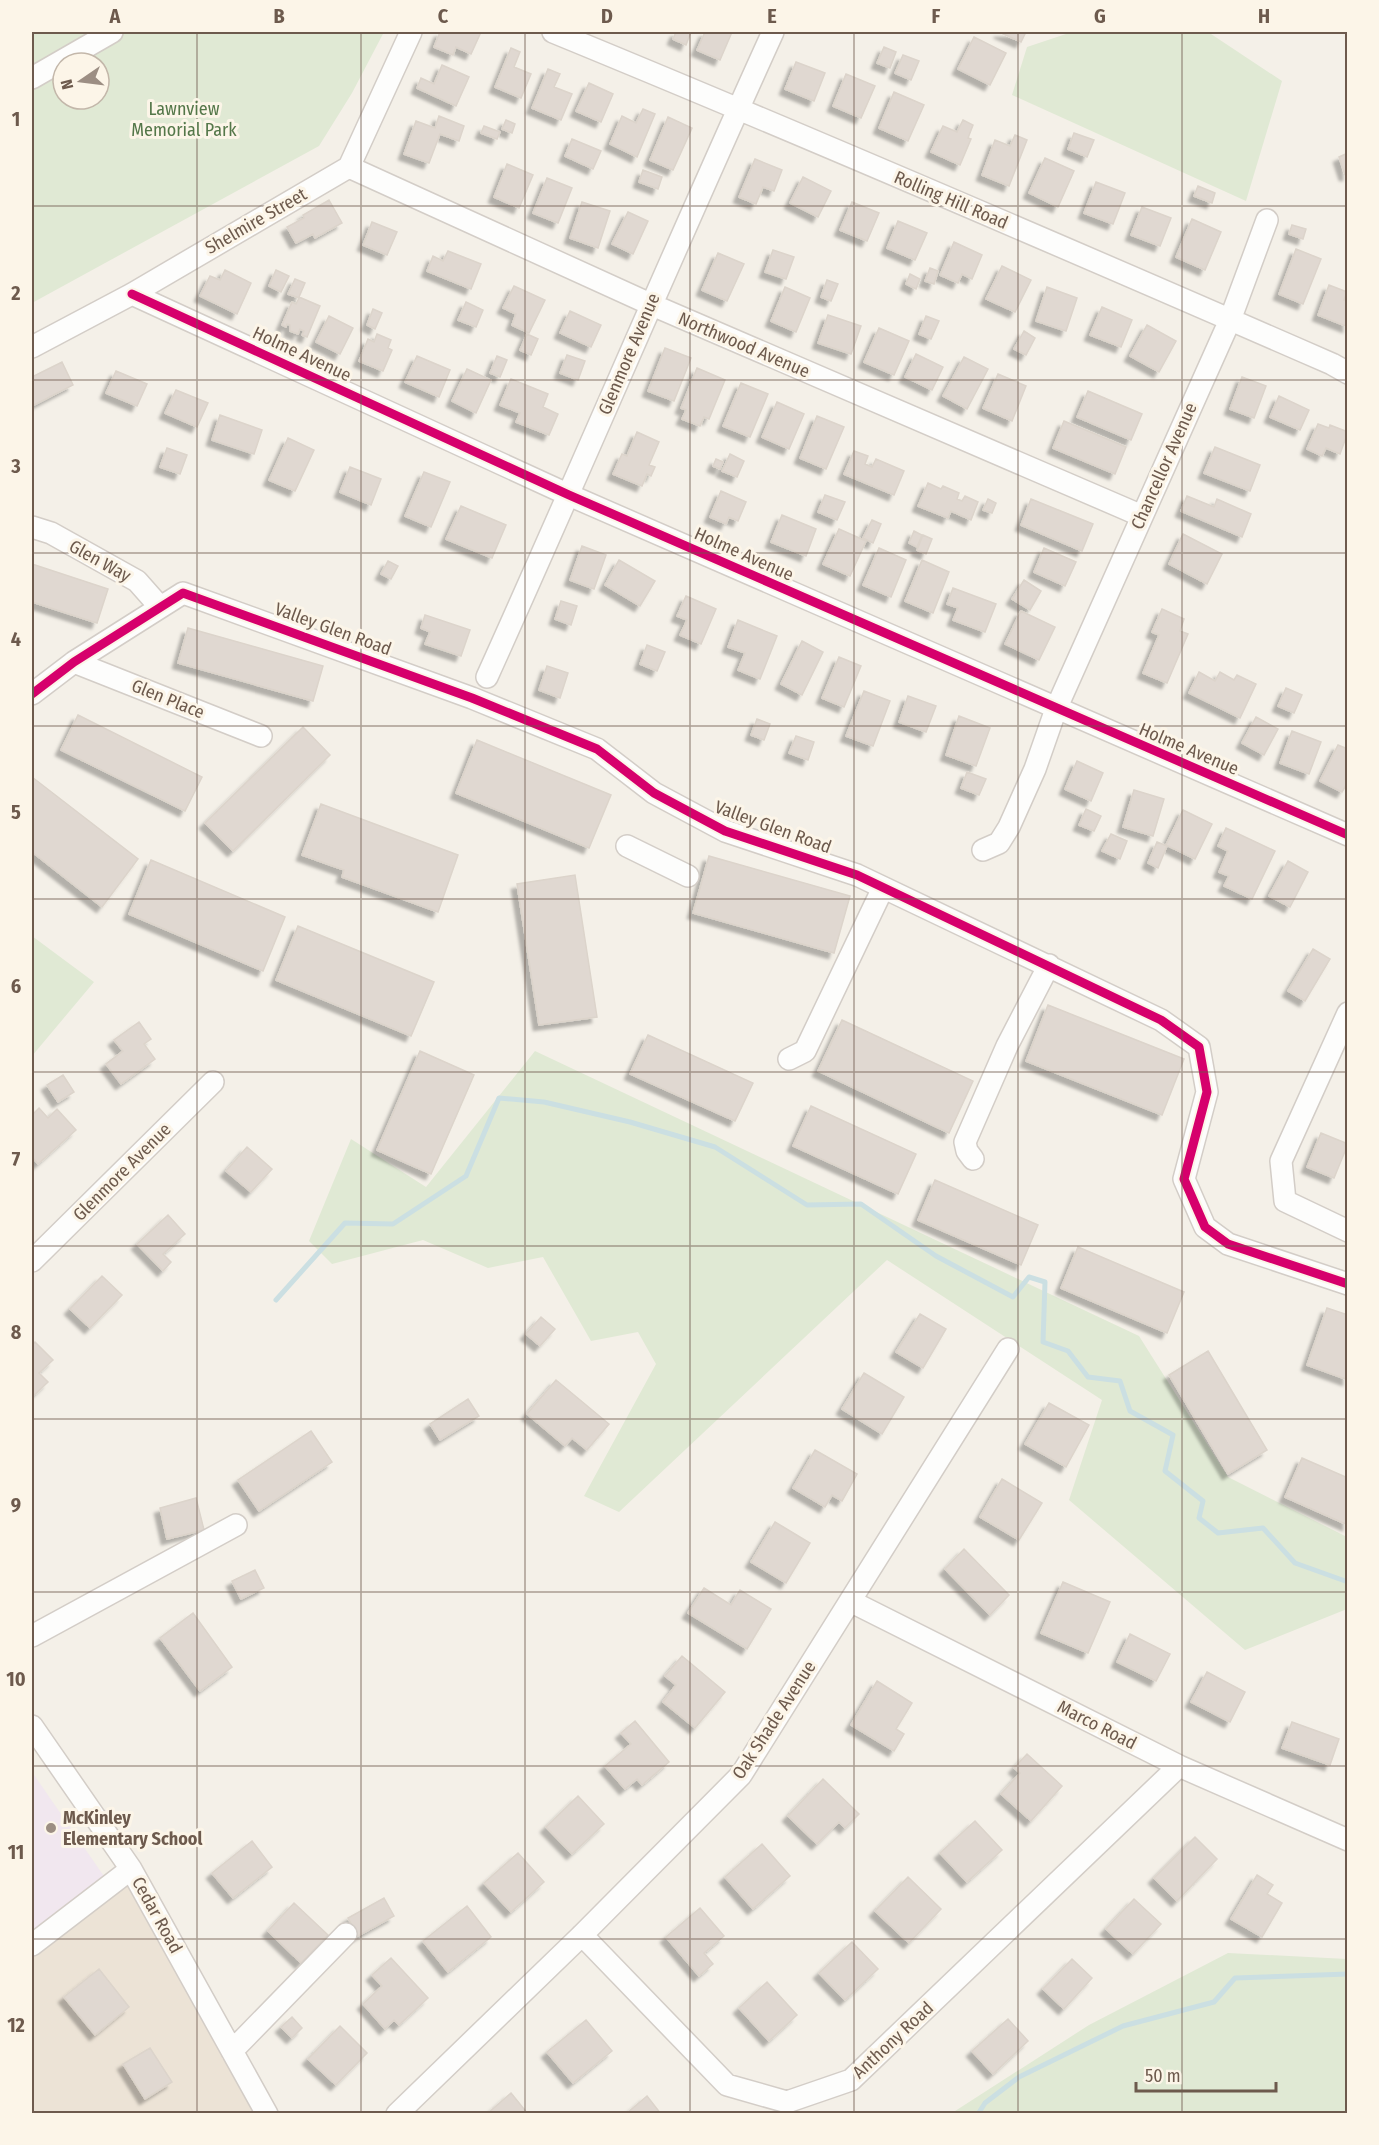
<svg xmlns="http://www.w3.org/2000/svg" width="1379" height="2145" viewBox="0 0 1379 2145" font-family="'Fira Sans Condensed',sans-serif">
<defs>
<filter id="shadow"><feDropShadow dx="-5.5" dy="5.5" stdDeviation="1.5" flood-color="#0004"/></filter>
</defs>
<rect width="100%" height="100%" fill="#f4f0e8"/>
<path fill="#ece3d6" d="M131,1869l136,244 -235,1v-169z"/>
<path fill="#f1e7ef" d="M32,1772l78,113 -78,59z"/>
<path fill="#e0e9d4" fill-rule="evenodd" d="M32,32h352l-32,61 -33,53 -287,157zM63,63h36v36h-36z
M1072,32h136l74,49 -36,120 -234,-106 15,-48z
M32,936l62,46 -62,74z
M535,1051l604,285 89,141 119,60v72l-102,41 -176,-150 33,-100 -215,-140 -268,252 -35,-16 72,-132 -18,-32 -47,9 -48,-84 -55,11 -65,-28 -91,24 -23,-23 42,-102 75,48z
M1228,1953l119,6v154h-395l137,-88z"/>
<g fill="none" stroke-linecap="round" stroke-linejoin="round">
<path stroke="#cbdfe2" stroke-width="5" d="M276,1300l69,-77 48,1 73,-48 33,-78 45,4 86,20 85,25 92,58 54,-1 75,52 77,41 16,-20 16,5 -2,60 25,9 20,26 32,4 10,30 43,24 -8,36 38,30 -4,17 19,15 45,-5 32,35 53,19
M978,2114l7,-11 34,-26 104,-51 91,-24 21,-24 113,-4"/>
</g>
<path fill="#e0d8d1" stroke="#dcd4cb" stroke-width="1.5" filter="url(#shadow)" d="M440,32h41l-10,22 -15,-7 -3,8 -19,-8z
M676,32h15l-5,13 -13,-6z
M705,32h27l-12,28 -23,-10z
M999,32h27l-5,10z
M974,37l32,16 -16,32 -32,-16z
M884,47l12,5 -6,16 -13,-5z
M511,48l9,4 -6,15 17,7 -10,24 -26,-11z
M903,55l16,6 -8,19 -16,-7z
M796,62l29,11 -11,28 -29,-12z
M442,65l27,12 -13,29 -39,-18 4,-10 13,6z
M548,69l12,5 -6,13 18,7 -11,26 -29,-12z
M846,74l29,12 -14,32 -28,-12z
M589,83l24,11 -12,28 -25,-11z
M894,92l30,13 -16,36 -29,-13z
M643,109l12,5 -18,43 -27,-13 12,-28 14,7z
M439,116l25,10 -5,15 -19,-7 -11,29 -25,-9 12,-33 19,7z
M668,117l24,11 -19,42 -23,-10z
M506,120l9,4 -3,9 -10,-4z
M963,120l10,5 -5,13 3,1 -11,26 -29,-13 12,-26 14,6z
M484,126l16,6 -3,7 -16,-6z
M1074,133l20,7 -7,17 -19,-8z
M1015,135l12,5 -18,46 -27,-11 13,-35 15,6z
M572,139l29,12 -8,18 -28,-13z
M1348,153v22h-3l-6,-18z
M1045,158l29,13 -16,36 -29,-14z
M755,159l27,11 -8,21 -11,-4 -7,17 -17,-7z
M507,164l26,11 -14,33 -25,-11z
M643,170l19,7 -4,12 -19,-7z
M803,177l28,14 -13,26 -28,-14z
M547,178l25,10 -14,35 -25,-10z
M1096,182l29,11 -12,31 -29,-11z
M1198,186l17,7 -3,10 -18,-7z
M329,200l13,23 -27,15 -2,-4 -17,9 -9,-16 17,-9 -1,-3z
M582,202l28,9 -12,37 -28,-10z
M852,202l27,11 -12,28 -27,-11z
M1142,207l29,11 -11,28 -29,-11z
M628,212l20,9 -15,33 -21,-10z
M1192,219l29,13 -16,38 -29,-13z
M898,221l29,12 -12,27 -28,-12z
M372,222l25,10 -10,23 -24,-10z
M1292,225l14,4 -3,10 -14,-5z
M954,242l28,13 -10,24 -10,-5 -4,9 -18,-8z
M1296,249l25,10 -18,45 -24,-10z
M773,250l21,7 -8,22 -21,-7z
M448,251l33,13 -10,25 -44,-18 6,-15 10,5z
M718,253l26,11 -17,37 -25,-11z
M1002,266l29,14 -16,32 -29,-13z
M930,268l8,3 -4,13 -9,-3z
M225,270l26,13 -14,31 -37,-18 10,-20 10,4z
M276,270l13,6 -8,16 -12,-6z
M910,274l10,5 -4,10 -10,-5z
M295,279l10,4 -6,14 21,9 -13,31 -5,-2 2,-4 -4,-2 -2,5 -8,-3v-6l-3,-1 -1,3 -4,-2 10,-23 4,2 3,-6 -11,-4z
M827,280l11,4 -7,17 -10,-4z
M1329,285l18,7 -3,8 4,1v26l-30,-12z
M514,286l31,14 -16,33 -17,-8 4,-11 -13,-6z
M785,287l25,11 -14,34 -25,-11z
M1047,287l30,11 -11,33 -30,-10z
M466,302l17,8 -7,17 -18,-7z
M1102,307l30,13 -11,27 -31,-12z
M373,309l9,4 -7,16 -8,-4z
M570,311l31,14 -10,22 -31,-14z
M828,315l33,11 -10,28 -33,-11z
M329,316l24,12 -13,26 -24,-12z
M926,316l13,5 -8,18 -12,-5z
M1147,325l29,16 -17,31 -29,-16z
M879,328l30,13 -15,34 -30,-13z
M1024,331l11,7 -9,17 -12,-6z
M377,334l14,6 -3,8 4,2 -9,21 -24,-10 9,-22 6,3z
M527,334l11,5 -7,16 -11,-5z
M665,348l26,10 -17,43 -26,-10z
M916,354l27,13 -11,23 -27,-13z
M567,355l18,6 -7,19 -18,-7z
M417,356l33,14 -11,27 -34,-15z
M497,356l10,4 -7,17 -10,-4z
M964,357l24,12 -21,40 -24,-13z
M62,362l11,23 -41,21v-29z
M697,368l28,12 -16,39 -5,-2 -4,9 -18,-7 4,-9 -5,-2z
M467,369l24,11 -15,33 -24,-12z
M116,371l31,13 -10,22 -31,-13z
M998,374l28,12 -14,35 -29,-13z
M1242,377l24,9 -12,32 -24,-9z
M511,379l37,15 -5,13 15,7 -9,21 -33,-13 4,-9 -20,-8z
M741,383l27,11 -18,43 -27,-11z
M176,390l32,13 -11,24 -32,-14z
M1088,391l54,23 -11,26 -54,-23z
M1279,396l30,14 -9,20 -30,-13z
M777,402l27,12 -15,35 -27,-12z
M220,415l42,15 -8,24 -42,-14z
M817,416l27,11 -18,42 -26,-11z
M1064,421l62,26 -11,27 -62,-26z
M1318,424l11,4 1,-3 18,7 -8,22 -14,-6 -4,8 -15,-7z
M637,432l22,10 -10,23 6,2 -4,9 -4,-2 -5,12 -29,-12 9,-20 5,2z
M288,438l26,12 -19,41 -26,-11z
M1215,447l45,18 -10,26 -46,-18z
M167,448l20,7 -7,19 -20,-7z
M854,451l14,5 -3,8 7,3 4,-8 28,12 -10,24 -50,-21z
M730,454l14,7 -7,16 -15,-6z
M716,459l7,3 -3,7 -7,-3z
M350,467l31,12 -10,26 -31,-13z
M424,472l26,10 -19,45 -26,-11z
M928,483l13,6 2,-3 16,7 -2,6 5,2 3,-5 13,6 -7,18 -20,-9 -3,7 -30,-12z
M721,491l25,11 -8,19 -9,-4 -3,7 -16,-7z
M825,495l20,7 -8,18 -19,-8z
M1187,496l27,11 3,-8 34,15 -9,23 -61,-26z
M988,499l8,4 -4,10 -9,-3z
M1031,499l62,25 -11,27 -61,-26z
M461,506l45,19 -14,33 -46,-19z
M782,515l34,14 -10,27 -35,-14z
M872,520l9,4 -8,19 -10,-5z
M839,529l27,12 -16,35 -27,-12z
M914,531l8,4 -5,12 -8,-4z
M1183,534l39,20 -15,30 -38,-20z
M923,535l9,4 -6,15 -9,-4z
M582,546l24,9 -12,34 -24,-9z
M879,548l27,12 -15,37 -28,-12z
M1044,548l32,14 -11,24 -31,-14z
M619,560l36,21 -15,25 -35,-21z
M922,560l27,12 -16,41 -28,-12z
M388,561l10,5 -7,13 -10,-5z
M32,564l76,25 -11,34 -65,-21z
M1024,580l17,11 -11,19 -18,-11z
M953,588l43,16 -11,28 -32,-12 5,-12 -11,-4z
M686,596l30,13 -15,35 -21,-9 7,-15 -10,-4z
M561,601l16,5 -6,19 -16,-6z
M1162,609l22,10 -4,12 8,3 -21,49 -24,-10 16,-38 -7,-3z
M1021,611l34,16 -16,33 -34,-16z
M425,615l45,15 -9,26 -36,-12 5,-12 -9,-4z
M738,620l39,16 -17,43 -22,-9 7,-17 -17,-6z
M188,628l135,38 -10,35 -135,-38z
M802,641l21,11 -21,43 -21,-11z
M647,645l18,7 -8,19 -17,-7z
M839,657l22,9 -17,41 -22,-9z
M547,666l21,7 -8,25 -21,-8z
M1199,672l16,9 5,-9 14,8 3,-5 19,9 -16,34 -51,-25z
M1286,688l16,7 -8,18 -16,-7z
M864,691l26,10 -17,45 -27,-10z
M908,696l28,10 -10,26 -27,-10z
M78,715l124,62 -17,34 -124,-61z
M959,716l31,12 -14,38 -30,-11z
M1256,717l22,12 -14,26 -22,-12z
M757,719l13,5 -6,16 -13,-5z
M303,727l27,28 -97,96 -28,-28z
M1292,731l29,11 -12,32 -29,-11z
M796,736l18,6 -6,18 -19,-7z
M477,740l134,55 -22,53 -133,-55z
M1338,745l10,4v33l-6,10 -22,-11z
M1077,761l26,12 -12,28 -26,-12z
M967,772l19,7 -7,16 -18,-7z
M32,777l106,82 -36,48 -70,-55z
M1134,790l30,9 -11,37 -30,-9z
M321,804l137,51 -20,57 -96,-35 2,-7 -42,-15z
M1086,809l15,7 -7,15 -15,-6z
M1183,810l29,14 -17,35 -29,-14z
M1226,828l49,23 -23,48 -28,-13 5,-10 -10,-4 9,-21 -10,-5z
M1111,834l16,7 -7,18 -18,-8z
M1157,842l10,4 -9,22 -10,-5z
M709,856l141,40 -16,57 -141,-40z
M151,860l134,57 -22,54 -134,-57z
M1288,861l20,11 -18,35 -21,-11z
M575,875l22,142 -58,8 -22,-141z
M298,926l136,56 -23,54 -135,-56z
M1313,949l17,10 -25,42 -17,-10z
M1048,1005l136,54 -22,56 -136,-54z
M842,1020l131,61 -24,52 -131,-62z
M139,1022l12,17 -7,5 11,15 -34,25 -15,-20 17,-13 -9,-11z
M648,1035l105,48 -18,38 -105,-47z
M420,1051l54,24 -43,99 -54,-24z
M63,1075l11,17 -16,10 -11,-17z
M811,1106l105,48 -18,40 -105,-48z
M39,1108l9,10 9,-9 19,21 -38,34 -6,-7v-42z
M1321,1133l27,11 -14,34 -27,-11z
M247,1147l25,22 -21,23 -25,-21z
M935,1180l103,45 -17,40 -103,-45z
M168,1215l17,19 -22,20 8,8 -8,9 -26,-27z
M1078,1247l106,45 -17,41 -106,-45z
M102,1276l20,19 -32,33 -20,-19z
M1327,1308l21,7v65l-41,-15z
M920,1314l26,15 -23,39 -27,-16z
M541,1317l14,12 -15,17 -14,-12z
M35,1342l18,18 -14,13 9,9 -16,15v-52z
M1208,1351l59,99 -39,24 -59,-99z
M864,1373l40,24 -22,37 -40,-25z
M556,1380l53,44 -22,26 -15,-12 -7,8 -38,-32z
M468,1399l11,17 -39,24 -10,-16z
M1049,1403l40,22 -23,42 -41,-23z
M311,1431l21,31 -73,49 -21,-31z
M815,1450l42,24 -15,27 -10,-6 -7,12 -32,-19z
M1302,1458l46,20v47l-63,-28z
M1002,1479l40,24 -23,37 -39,-23z
M196,1498l8,32 -37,9 -7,-31z
M775,1522l35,21 -24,40 -35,-21z
M964,1549l45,46 -19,20 -45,-46z
M255,1570l9,18 -23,11 -9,-18z
M1063,1582l47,20 -22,51 -47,-20z
M704,1588l27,17 9,-15 31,19 -24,40 -59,-36z
M193,1613l39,54 -32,24 -40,-53z
M1130,1634l40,20 -14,27 -39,-19z
M682,1656l43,36 -30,36 -32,-26 13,-17 -11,-9z
M1207,1672l38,20 -15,30 -39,-20z
M877,1681l35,22 -16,26 8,5 -10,17 -43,-26z
M635,1721l34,41 -27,23 -5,-6 -12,10 -20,-23 26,-22 -10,-11z
M1292,1722l47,17 -9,26 -48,-17z
M1027,1754l35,32 -31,35 -30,-27 19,-21 -6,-5z
M823,1779l36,35 -14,14 -6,-6 -22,22 -29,-28z
M578,1796l26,28 -32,30 -26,-27z
M975,1821l27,29 -35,32 -27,-29z
M1195,1837l22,22 -40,42 -23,-23z
M252,1841l20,26 -39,31 -21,-25z
M762,1844l28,32 -37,33 -28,-32z
M518,1853l26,29 -33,30 -27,-29z
M1257,1875l16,10 -6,9 15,9 -20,34 -31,-18z
M908,1877l33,32 -32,34 -34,-32z
M384,1898l10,18 -36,20 -10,-18z
M1134,1899l27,25 -28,30 -27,-25z
M294,1903l34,32 -27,28 -33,-32z
M467,1906l24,31 -43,35 -25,-31z
M700,1908l24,28 -20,17 9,11 -14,12 -33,-39z
M852,1942l26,27 -33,31 -26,-27z
M391,1958l37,40 -29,27 -5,-5 -9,9 -22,-25 19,-18 -10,-11z
M1072,1959l20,19 -28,31 -21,-20z
M99,1969l30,38 -34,28 -31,-38z
M767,1982l30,33 -28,26 -30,-33z
M292,2017l10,11 -10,10 -11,-11z
M1008,2019l20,22 -35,33 -21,-23z
M586,2020l26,31 -39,32 -26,-31z
M340,2026l27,27 -31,32 -28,-26z
M150,2048l22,34 -27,17 -22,-35z
M511,2093l17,21h-41z
M647,2096l14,18h-35z"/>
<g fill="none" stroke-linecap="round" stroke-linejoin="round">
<g stroke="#d3cdc7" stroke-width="24">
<path id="minor" d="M553,32c261,107 520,219 779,332l16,9
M32,78l80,-46
M349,167l301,137 492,212
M132,294l437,201 779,340
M32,347l100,-53 217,-127 62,-135
M32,527l19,6 86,48 23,26
M74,662l187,74
M487,677c97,-215 189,-432 286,-645
M32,694l42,-32 109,-69 289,105 125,51 57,44 71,38 132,44 304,145 38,27 8,45 -23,87 21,48 23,17 120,40
M627,846l61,30
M983,850l16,-7 10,-16 26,-58 21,-60 174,-389 37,-100
M1348,1013l-67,148 4,40 63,30
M789,1059l16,-8 78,-163
M973,1159l-6,-8 -2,-9 42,-96 42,-81
M32,1261l181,-179
M850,1601l329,165 169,74
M32,1636l204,-111
M32,1726l99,143 136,245
M582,1935l145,150 60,17 64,-22 328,-314
M32,1945l99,-76
M232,2051l114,-117
M397,2114l185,-179 159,-160 267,-426"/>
</g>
<use href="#minor" stroke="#fdfdfc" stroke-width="21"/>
<g stroke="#fcf5e8" stroke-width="13">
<path id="cycleway" d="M132,294l437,201 779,340
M32,694l42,-32 109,-69 289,105 125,51 57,44 71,38 132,44 304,145 38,27 8,45 -23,87 21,48 23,17 120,40"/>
</g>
<use href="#cycleway" stroke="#d6006c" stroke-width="9"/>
</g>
<path fill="none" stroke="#6d5a4d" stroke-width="1.5" stroke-opacity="0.55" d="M197,32v2082M361,32v2082M525,32v2082M690,32v2082M854,32v2082M1018,32v2082M1182,32v2082M32,206h1316M32,380h1316M32,553h1316M32,726h1316M32,899h1316M32,1072h1316M32,1246h1316M32,1419h1316M32,1592h1316M32,1766h1316M32,1939h1316"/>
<circle fill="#9c8e83" stroke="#fcf5e8" stroke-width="2" cx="51" cy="1828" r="6"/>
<g text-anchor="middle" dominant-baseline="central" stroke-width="6" stroke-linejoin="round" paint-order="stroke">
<g font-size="18" fill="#547749" stroke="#fcf5e8">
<text x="184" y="109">Lawnview<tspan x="184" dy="21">Memorial Park</tspan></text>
</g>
<g font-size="18" fill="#6d5a4d" stroke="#fcf5e8">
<text transform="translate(951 200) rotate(23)">Rolling Hill Road</text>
<text transform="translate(256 221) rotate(-30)">Shelmire Street</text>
<text transform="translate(744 345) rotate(23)">Northwood Avenue</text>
<text transform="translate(302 354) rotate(25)">Holme Avenue</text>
<text transform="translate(629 354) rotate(-67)">Glenmore Avenue</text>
<text transform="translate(1164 466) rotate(-66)">Chancellor Avenue</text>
<text transform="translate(744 554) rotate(24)">Holme Avenue</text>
<text transform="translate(100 561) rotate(29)">Glen Way</text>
<text transform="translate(333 629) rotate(20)">Valley Glen Road</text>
<text transform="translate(168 699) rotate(22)">Glen Place</text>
<text transform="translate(1189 749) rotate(23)">Holme Avenue</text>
<text transform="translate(773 827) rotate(20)">Valley Glen Road</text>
<text transform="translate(122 1172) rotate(-45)">Glenmore Avenue</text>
<text transform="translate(774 1720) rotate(-57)">Oak Shade Avenue</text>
<text transform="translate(1097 1725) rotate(27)">Marco Road</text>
<text transform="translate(157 1915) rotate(61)">Cedar Road</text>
<text transform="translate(893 2040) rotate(-43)">Anthony Road</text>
</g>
<g font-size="18" font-weight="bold" fill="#6d5a4d" stroke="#fcf5e8" text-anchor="start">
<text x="63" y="1818">McKinley<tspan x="63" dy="21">Elementary School</tspan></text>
</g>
</g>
<rect width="1379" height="2145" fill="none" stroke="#fcf5e8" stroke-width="66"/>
<g transform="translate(81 81) rotate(256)"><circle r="28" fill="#fcf5e8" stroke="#c3b7aa" stroke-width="1.5"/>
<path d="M0-4.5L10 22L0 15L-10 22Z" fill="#9c8e83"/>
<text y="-9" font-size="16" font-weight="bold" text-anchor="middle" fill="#6d5a4d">N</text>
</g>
<path d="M1136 2082v9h140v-9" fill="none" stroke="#6d5a4d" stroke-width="3"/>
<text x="1145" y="2082" font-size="18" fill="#6d5a4d" stroke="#fcf5e8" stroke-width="4.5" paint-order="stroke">50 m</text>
<rect x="33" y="33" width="1313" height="2079" fill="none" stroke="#6d5a4d" stroke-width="2"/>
<g font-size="20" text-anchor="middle" font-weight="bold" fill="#6d5a4d">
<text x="115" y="23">A</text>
<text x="279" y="23">B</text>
<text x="443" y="23">C</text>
<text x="607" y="23">D</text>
<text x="772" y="23">E</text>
<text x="936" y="23">F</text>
<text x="1100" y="23">G</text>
<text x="1264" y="23">H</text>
<text x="16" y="126">1</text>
<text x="16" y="300">2</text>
<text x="16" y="473">3</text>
<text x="16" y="646">4</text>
<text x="16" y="819">5</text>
<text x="16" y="993">6</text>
<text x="16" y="1166">7</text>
<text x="16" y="1339">8</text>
<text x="16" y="1512">9</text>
<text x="16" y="1686">10</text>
<text x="16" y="1859">11</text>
<text x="16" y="2032">12</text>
</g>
</svg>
